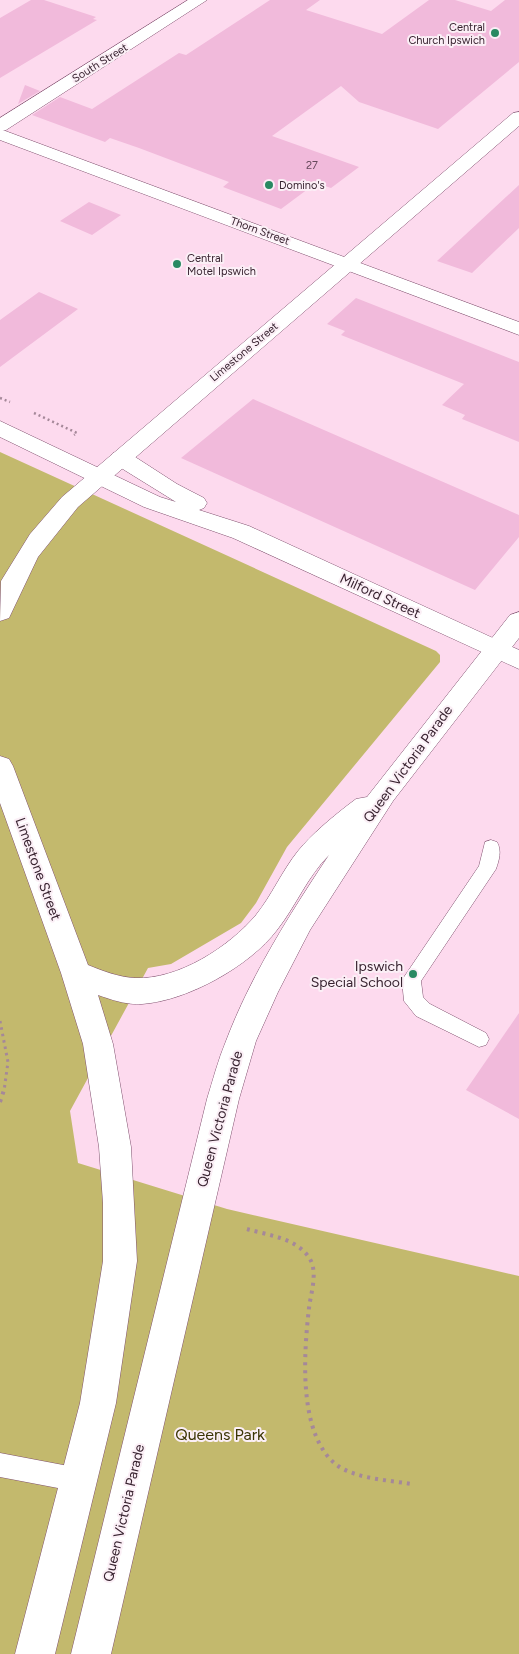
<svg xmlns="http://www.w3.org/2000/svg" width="519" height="1654" viewBox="0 0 519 1654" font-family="Figtree,sans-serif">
<rect width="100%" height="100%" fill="#fddaee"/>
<path fill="#c3b96d" d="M0,452l436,199 4,4v7l-153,185 -31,56 -15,20 -70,41 -23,4 -78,143 8,52 149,46 292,67v378h-519z"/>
<path fill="#f1badb" d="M31,0h13l52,17 -3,2 4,1 -97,58v-60z
M270,0h50l-14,10 76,24 47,-34h26l36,11 14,-11h14v62l-81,67 -79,-27 -18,-16 -69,50 87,31 -28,21 -15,-5 -35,26 -58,-22 6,-5 -90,-34 -29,-10 -5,4 -73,-27 28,-18 32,12 87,-56 7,2z
M25,85l15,6 -22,13z
M519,185v43l-47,45 -35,-12z
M89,202l32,13 -29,20 -32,-14z
M39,292l39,17 -78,58v-47z
M356,298l163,64v80l-57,-23 3,-4 -23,-10 22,-21 -123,-49 4,-4 -18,-7z
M253,399l266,116v22l-44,53 -294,-132z
M519,1013v106l-53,-29z"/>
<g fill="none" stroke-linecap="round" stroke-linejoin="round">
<g stroke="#80516f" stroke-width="1">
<path id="lane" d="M491,840l6,2c5,9 2,18 -1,27l-75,112 2,16 7,7 56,29 3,6 -3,6 -7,2 -63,-31 -12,-15 -2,-21 77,-114 6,-24z
M0,1453l79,15 8,4 4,8 -4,8 -8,4 -79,-15z"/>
</g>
<g stroke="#80516f" stroke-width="1">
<path id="street" d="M188,0h19l-201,130 -6,1v-13z
M0,421l160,76 16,5 -63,-39 -3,-5 3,-5 8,-2 8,2 48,31 27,14 3,5 -3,5 -5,2 50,16 270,124v19l-286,-131 -89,-31 -144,-70z"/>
</g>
<g stroke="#80516f" stroke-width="1">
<path id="secondary" d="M0,129l519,193v13l-519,-195z"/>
</g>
<g stroke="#80516f" stroke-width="1">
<path id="primary" d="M519,112v14l-441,381 -40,50 -29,61 -9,3 1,-40 29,-47 32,-37 451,-384z
M519,612v26l-126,163 -83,129 -32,62 -22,49 -17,58 -128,555h-40l136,-555c6,-19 11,-39 19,-58 25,-66 64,-127 103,-186 -22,22 -33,51 -52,75 -27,36 -90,71 -135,74 -15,1 -30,-4 -44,-9l15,49 18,103 6,114 -21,142 -61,251h-40l65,-251 23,-142v-58l-4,-56 -16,-103 -22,-71 -61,-170v-47l9,3 4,7 75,199c15,6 30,12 47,13 43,2 94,-31 121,-63 16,-20 26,-44 42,-64 14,-17 32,-32 50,-46l8,-6 11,-2 143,-182z"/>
</g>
<path stroke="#a58899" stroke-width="2.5" stroke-dasharray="2 3" stroke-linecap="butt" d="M0,398l10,4
M34,413l43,20 -3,2"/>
<path stroke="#a58899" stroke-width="3" stroke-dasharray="2.5 4" stroke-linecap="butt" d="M0,1021l8,41 -4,29"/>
<path stroke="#a58899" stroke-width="4" stroke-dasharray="3 5" stroke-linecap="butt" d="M0,1102l4,-12
M247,1229c20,6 48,9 61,27 11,14 3,36 1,52 -5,44 -12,128 29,158 20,13 50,14 73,18"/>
<use href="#lane" fill="#fff" fill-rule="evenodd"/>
<use href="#street" fill="#fff" fill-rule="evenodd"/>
<use href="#secondary" fill="#fff" fill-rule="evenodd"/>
<use href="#primary" fill="#fff" fill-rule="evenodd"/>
</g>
<g fill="#298962" stroke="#fbeff6" stroke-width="2">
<circle cx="495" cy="33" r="5"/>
<circle cx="269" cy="185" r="5"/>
<circle cx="177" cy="264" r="5"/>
<circle cx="413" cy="974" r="5"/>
</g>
<g text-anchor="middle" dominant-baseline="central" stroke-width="4" stroke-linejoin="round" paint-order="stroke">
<g font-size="11" fill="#382330" stroke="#fbeff6" text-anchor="start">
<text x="485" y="27" text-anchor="end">Central<tspan x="485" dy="13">Church Ipswich</tspan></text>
<text x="279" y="185">Domino's</text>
<text x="187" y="258">Central<tspan x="187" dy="13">Motel Ipswich</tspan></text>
</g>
<g font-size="11" fill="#382330" stroke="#fbeff6">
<text transform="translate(100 63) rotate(-32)">South Street</text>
<text transform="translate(260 231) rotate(20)">Thorn Street</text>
<text transform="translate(244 352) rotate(-40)">Limestone Street</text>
</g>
<g font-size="11" fill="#66495b">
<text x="312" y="165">27</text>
</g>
<g font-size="14" fill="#382330" stroke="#fbeff6">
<text transform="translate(380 596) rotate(25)">Milford Street</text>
<text transform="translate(408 764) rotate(-54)">Queen Victoria Parade</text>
<text transform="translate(38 869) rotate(70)">Limestone Street</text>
<text transform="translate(220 1119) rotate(-75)">Queen Victoria Parade</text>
<text transform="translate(124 1513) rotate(-77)">Queen Victoria Parade</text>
</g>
<g font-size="14" fill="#382330" stroke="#fbeff6" text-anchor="end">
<text x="403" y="966">Ipswich<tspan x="403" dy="16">Special School</tspan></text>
</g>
<g font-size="16" fill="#3b3504" stroke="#fbeff6">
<text x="220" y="1434">Queens Park</text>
</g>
</g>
</svg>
